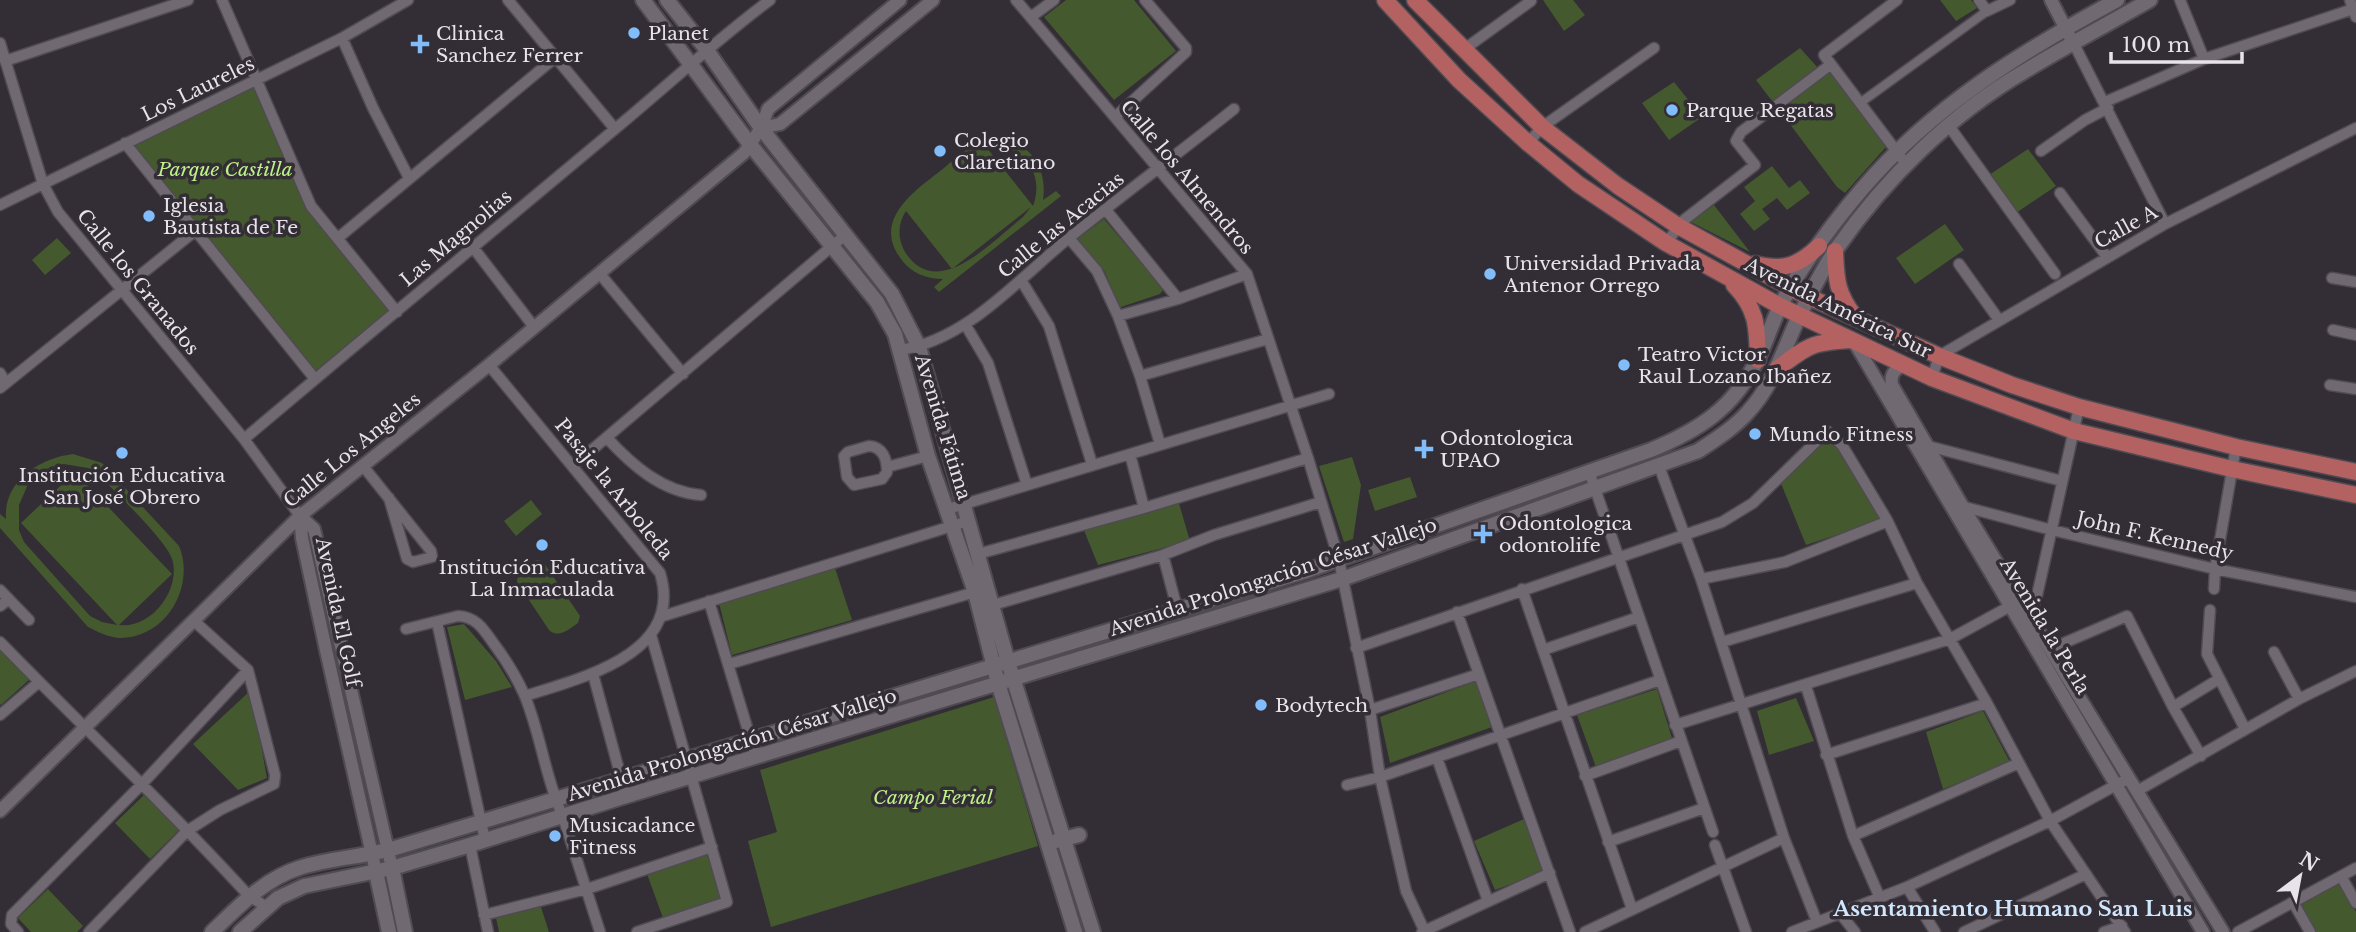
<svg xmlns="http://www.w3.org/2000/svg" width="2356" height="932" viewBox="0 0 2356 932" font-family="'Libre Baskerville',serif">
<rect width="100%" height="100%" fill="#332d35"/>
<path fill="#44592e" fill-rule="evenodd" d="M1066,0h68l42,51 -62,49 -70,-83z
M1543,0h30l12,15 -21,16z
M1940,0h31l6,8 -21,13z
M1800,48l18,20 -46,33 -16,-21z
M1830,68l56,79 -41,46 -8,-6 -60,-80z
M1674,82l28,35 -33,23 -27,-37z
M253,85l55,125 81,100 -75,62 -183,-228z
M995,139c34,1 53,28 48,61l13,-9 5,5 -122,96 -5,-5 9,-8c-17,0 -32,-6 -42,-20 -30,-40 15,-69 43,-91 16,-13 29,-27 51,-29zM996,146c31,3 48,30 37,60l-46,-58zM1031,207l-8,10c-30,23 -85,86 -118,35 -8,-14 -7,-29 1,-41l46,58z
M2028,149l28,37 -40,27 -27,-38z
M1772,166l17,22 11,-8 10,13 -23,17 -10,-12 -15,11 8,10 -16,12 -14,-17 15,-13 -11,-14z
M1714,205l36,47 -59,-30z
M1104,219l57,67 2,4 -3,4 -39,13 -4,-4 -12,-31 -28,-33z
M1945,224l19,26 -49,34 -19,-26z
M57,238l14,15 -26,22 -13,-15z
M1824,439l14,8 44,73 -76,25 -26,-64z
M73,454l29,9 77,83c17,40 -13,93 -60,92 -11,-1 -21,-6 -31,-11l-88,-99v-14l6,5c-3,-38 34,-61 67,-65zM64,464l24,4 9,5c16,17 70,68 75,86 5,16 -1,33 -11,46 -10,13 -26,22 -42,20l53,-51 -97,-102 -54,51 96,102 -15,-3 -12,-6 -66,-74 -5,-12v-25l10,-23 22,-15z
M1352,457l9,28 -8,54 -9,3 -25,-76z
M1410,477l7,20 -42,14 -7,-21z
M531,500l11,14 -26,22 -12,-15z
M1178,500l12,41 -92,24 -15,-37z
M539,560l5,3 36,53 -2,7c-9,6 -19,16 -29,7l-32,-48 1,-8 15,-13z
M834,565l18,55 -120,35 -14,-56z
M464,624l32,37 16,26 -47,13 -18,-73z
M0,648l30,31 -29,26 -1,-1z
M1476,681l16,46 -102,36 -10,-46z
M1657,689l15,49 -75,32 -20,-55z
M251,690l16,88 -29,12 -45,-46z
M994,697l44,149 -267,81 -23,-86 29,-9 -17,-62z
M1796,698l18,43 -45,14 -12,-44z
M1983,711l27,51 -67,27 -17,-57z
M145,794l34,36 -29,29 -35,-36z
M1524,819l19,53 -48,18 -21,-49z
M707,854l13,44 -57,20 -16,-44z
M2339,881l17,31v20h-40l-18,-29z
M48,889l35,37 -6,6h-46l-13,-14z
M541,907l8,25h-50l-3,-14z"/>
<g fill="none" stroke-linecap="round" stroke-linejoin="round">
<g stroke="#504b52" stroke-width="11">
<path id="pedestrian" d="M1860,103l127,-92"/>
</g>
<g stroke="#504b52" stroke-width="13">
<path id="minor" d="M222,0l89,206 86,106
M508,0l107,129
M1016,0l231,274 61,184 31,102 31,150 10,67 26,114 19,41
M1897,0l-73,55 82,109
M1979,0l8,11 23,-11
M2180,0l24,59
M2350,0l6,17
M1031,17l23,-17
M342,38l31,70 36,70
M0,43l43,141 15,28 186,227 56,77
M2074,44l91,180
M1463,50l68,-49
M5,61l183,-61
M2105,102l99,-43 149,-50
M1115,117l71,-65v-4l-41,-48
M1949,126l106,148
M125,143l190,236
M1528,143l14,-16 112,-79
M2041,151l44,-31 23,-12
M2060,193l47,64
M0,205l342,-167 66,-38
M1106,210l72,89
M338,238l218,-181
M1069,238l28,33 21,45 22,60 20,68
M1666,243l18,-23 71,-55 -19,-24 5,-9 89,-67
M472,246l62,81
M1959,264l40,56
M600,274l83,100
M2332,278l24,4
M1021,280l28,46 43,138
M1118,316l60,-17 69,-25
M965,324l23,39 39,122
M2333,330l23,5
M900,350c68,-10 119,-72 170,-113 54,-43 110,-85 164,-128
M489,365l171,208c25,81 -79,105 -135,123
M0,373l6,10
M1140,376l128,-37
M1932,378l7,-22 226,-132 191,-96
M2330,385l26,4
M0,388l195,-157
M607,438c25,27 55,54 94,57
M244,439c123,-104 247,-206 371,-310 52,-43 101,-89 155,-129
M869,446c14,1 18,13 18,26l-5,7 -28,6 -7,-8 -3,-21 4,-4z
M1928,446l134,35
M1130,454l14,54
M574,465l270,-229
M363,466l68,85 1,6 -19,5 -6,-3 -18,-61
M1659,466l42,113 83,259 33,84
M887,467l41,-11
M1589,471l124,361
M1961,506l91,24 163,39 141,28
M948,509l381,-115
M978,554l166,-46 164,-50
M1163,555l14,53
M1701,579l84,-17 101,-40
M1522,589l110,320
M2214,589l1,-20 21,-122
M0,590l29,30
M709,601l47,156
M993,605l170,-50 51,-20 107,-33
M0,606l9,-7
M2210,610l-3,44 38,75
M2026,611l7,-4 3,-7 43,-193
M1457,612l113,320
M660,617l308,-96
M437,622l48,218
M406,629l52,-13c19,1 26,14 36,28 12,16 22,32 30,50 17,40 21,84 39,123l37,115
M0,642c83,85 169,166 249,254l18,11
M1722,642l195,-59
M1356,648l366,-126 31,-19 74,-72 15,14 45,75 30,63 70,120 63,118 75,111
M2050,649l77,-33 46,91 28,49
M1543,650l96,-33
M2274,652l25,47
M729,664l246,-72
M593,674l33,122
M1806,686l47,150 27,62
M2173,707l46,-28
M1370,710l109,-36
M0,715l39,-33
M1675,725l275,-86 66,-36
M1826,755l161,-52
M1437,758l51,143
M1585,776l96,-35
M1347,785l33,-8 280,-97
M2137,791l162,-92 57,-28
M1853,836l166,-73
M1608,842l96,-34
M470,845l18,87
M1715,845l31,87
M2341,876l15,27
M1907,887l28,45
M2293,902l17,30
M1839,912l16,20
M484,915l103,-26 125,-42
M18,932l-7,-8 1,-9 130,-131 106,-114
M89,932l98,-101 33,-21 54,-26 1,-9 -27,-105 -55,-50
M637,932l90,-30 -76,-267
M1422,932l128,-59
M1585,932l199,-94
M1792,932l115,-45 143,-66 79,-43
M1964,932l122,-58
M2104,932l18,-6
M2238,932l118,-64"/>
</g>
<g stroke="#504b52" stroke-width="16">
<path id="tertiary" d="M2051,0l19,37
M761,128l19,-4 153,-124
M1853,340l350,592
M1904,364c-9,6 -14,9 -12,21l71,122 260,425
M300,516l14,13 78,339
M300,516l2,22 24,112 50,222
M0,811l300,-295 189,-151 255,-212 17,-25 7,-19 132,-109"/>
</g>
<g stroke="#504b52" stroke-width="18">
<path id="secondary" d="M643,0l106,143 128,159 18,32 33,122 47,136 23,91 77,249
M667,0l39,49 55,79 131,166 27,53 89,315 85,270
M1056,841l23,-6
M392,868l13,64
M376,872l13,60
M212,932c26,-25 52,-53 87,-64 31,-10 65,-11 96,-20l914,-278 342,-120c48,-20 83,-42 106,-90 11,-20 16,-43 28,-63 21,-38 49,-75 77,-108 72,-84 159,-137 255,-189
M240,932l38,-34 26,-12 88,-18 78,-23 156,-49 716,-217 356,-128c18,-12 36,-23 50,-39 24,-26 34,-58 48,-89 12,-25 25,-52 41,-75 49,-70 113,-133 188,-177 41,-25 83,-47 125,-71"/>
</g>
<g stroke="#504b52" stroke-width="19">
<path id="primary" d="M1385,0l74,80 69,63 50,41 88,59 114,63 152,72 142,53 158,38 124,26
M1415,0l127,127 76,59 60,40 120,66 141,64 73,29 67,22 157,40 120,25
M1835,251c1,29 2,43 20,66
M1755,264c29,7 43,2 64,-18
M1734,285c24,25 23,43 24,75
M1777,369c30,-23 35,-27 73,-29"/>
</g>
<use href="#pedestrian" stroke="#706972" stroke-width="8"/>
<use href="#minor" stroke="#706972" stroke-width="10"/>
<use href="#tertiary" stroke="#706972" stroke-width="12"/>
<use href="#secondary" stroke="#706972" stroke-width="14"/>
<use href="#primary" stroke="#b36261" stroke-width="16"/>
</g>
<g fill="#81bdfa" stroke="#332d35" stroke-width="2.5">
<circle cx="634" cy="33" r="7"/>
<path d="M416.5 33.5h7v7h7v7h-7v7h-7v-7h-7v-7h7z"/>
<circle cx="1672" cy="110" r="7"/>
<circle cx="940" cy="151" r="7"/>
<circle cx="149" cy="216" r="7"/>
<circle cx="1490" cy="274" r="7"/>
<circle cx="1624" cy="365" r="7"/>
<circle cx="1755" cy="434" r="7"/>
<path d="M1420.5 438.5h7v7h7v7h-7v7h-7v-7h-7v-7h7z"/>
<circle cx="122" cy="453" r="7"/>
<path d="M1479.5 523.5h7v7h7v7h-7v7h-7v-7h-7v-7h7z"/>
<circle cx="542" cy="545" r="7"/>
<circle cx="1261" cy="705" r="7"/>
<circle cx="555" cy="836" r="7"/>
</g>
<g text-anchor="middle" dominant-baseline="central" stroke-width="7" stroke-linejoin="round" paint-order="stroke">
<g font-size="19" fill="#e7e3e9" stroke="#332d35" text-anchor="start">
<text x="436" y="33">Clinica<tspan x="436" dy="22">Sanchez Ferrer</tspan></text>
<text x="648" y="33">Planet</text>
<text x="1686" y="110">Parque Regatas</text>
<text x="954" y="140">Colegio<tspan x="954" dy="22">Claretiano</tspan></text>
<text x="163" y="205">Iglesia<tspan x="163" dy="22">Bautista de Fe</tspan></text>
<text x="1504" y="263">Universidad Privada<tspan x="1504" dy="22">Antenor Orrego</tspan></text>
<text x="1638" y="354">Teatro Victor<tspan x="1638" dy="22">Raul Lozano Ibañez</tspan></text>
<text x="1769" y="434">Mundo Fitness</text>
<text x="1440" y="438">Odontologica<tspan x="1440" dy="22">UPAO</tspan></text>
<text x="122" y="475" text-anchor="middle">Institución Educativa<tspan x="122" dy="22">San José Obrero</tspan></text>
<text x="1499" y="523">Odontologica<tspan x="1499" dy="22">odontolife</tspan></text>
<text x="542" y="567" text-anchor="middle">Institución Educativa<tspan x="542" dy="22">La Inmaculada</tspan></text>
<text x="1275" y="705">Bodytech</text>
<text x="569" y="825">Musicadance<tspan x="569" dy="22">Fitness</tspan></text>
</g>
<g font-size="19" fill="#e7e3e9" stroke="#332d35">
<text transform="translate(198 89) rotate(-26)">Los Laureles</text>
<text transform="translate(1187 177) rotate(50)">Calle los Almendros</text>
<text transform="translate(1061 225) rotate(-39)">Calle las Acacias</text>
<text transform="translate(2126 227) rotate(-29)">Calle A</text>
<text transform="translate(456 238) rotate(-40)">Las Magnolias</text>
<text transform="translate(138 282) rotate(51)">Calle los Granados</text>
<text transform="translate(1838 308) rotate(26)">Avenida América Sur</text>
<text transform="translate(943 427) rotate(73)">Avenida Fátima</text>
<text transform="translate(352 450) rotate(-39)">Calle Los Angeles</text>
<text transform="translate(614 489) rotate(51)">Pasaje la Arboleda</text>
<text transform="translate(2155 536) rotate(13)">John F. Kennedy</text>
<text transform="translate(1273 577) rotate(-18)">Avenida Prolongación César Vallejo</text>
<text transform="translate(338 612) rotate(78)">Avenida El Golf</text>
<text transform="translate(2045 626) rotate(59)">Avenida la Perla</text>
<text transform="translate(732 745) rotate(-17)">Avenida Prolongación César Vallejo</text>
</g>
<g font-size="19" font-style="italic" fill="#bdf288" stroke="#332d35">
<text x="225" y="169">Parque Castilla</text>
<text x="933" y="797">Campo Ferial</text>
</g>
<g font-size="21" font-weight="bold" fill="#d1e7fe" stroke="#332d35">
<text x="2013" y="909">Asentamiento Humano San Luis</text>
</g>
</g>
<g transform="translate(2300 876) rotate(32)" stroke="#332d35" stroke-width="5" paint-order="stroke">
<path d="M0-5L12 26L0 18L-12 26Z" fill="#e7e3e9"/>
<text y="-10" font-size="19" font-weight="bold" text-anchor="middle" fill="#e7e3e9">N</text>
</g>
<path d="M2111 52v10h131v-10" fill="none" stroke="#e7e3e9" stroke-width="3.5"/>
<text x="2122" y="52" font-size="21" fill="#e7e3e9" stroke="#332d35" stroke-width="5" paint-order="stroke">100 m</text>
</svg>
